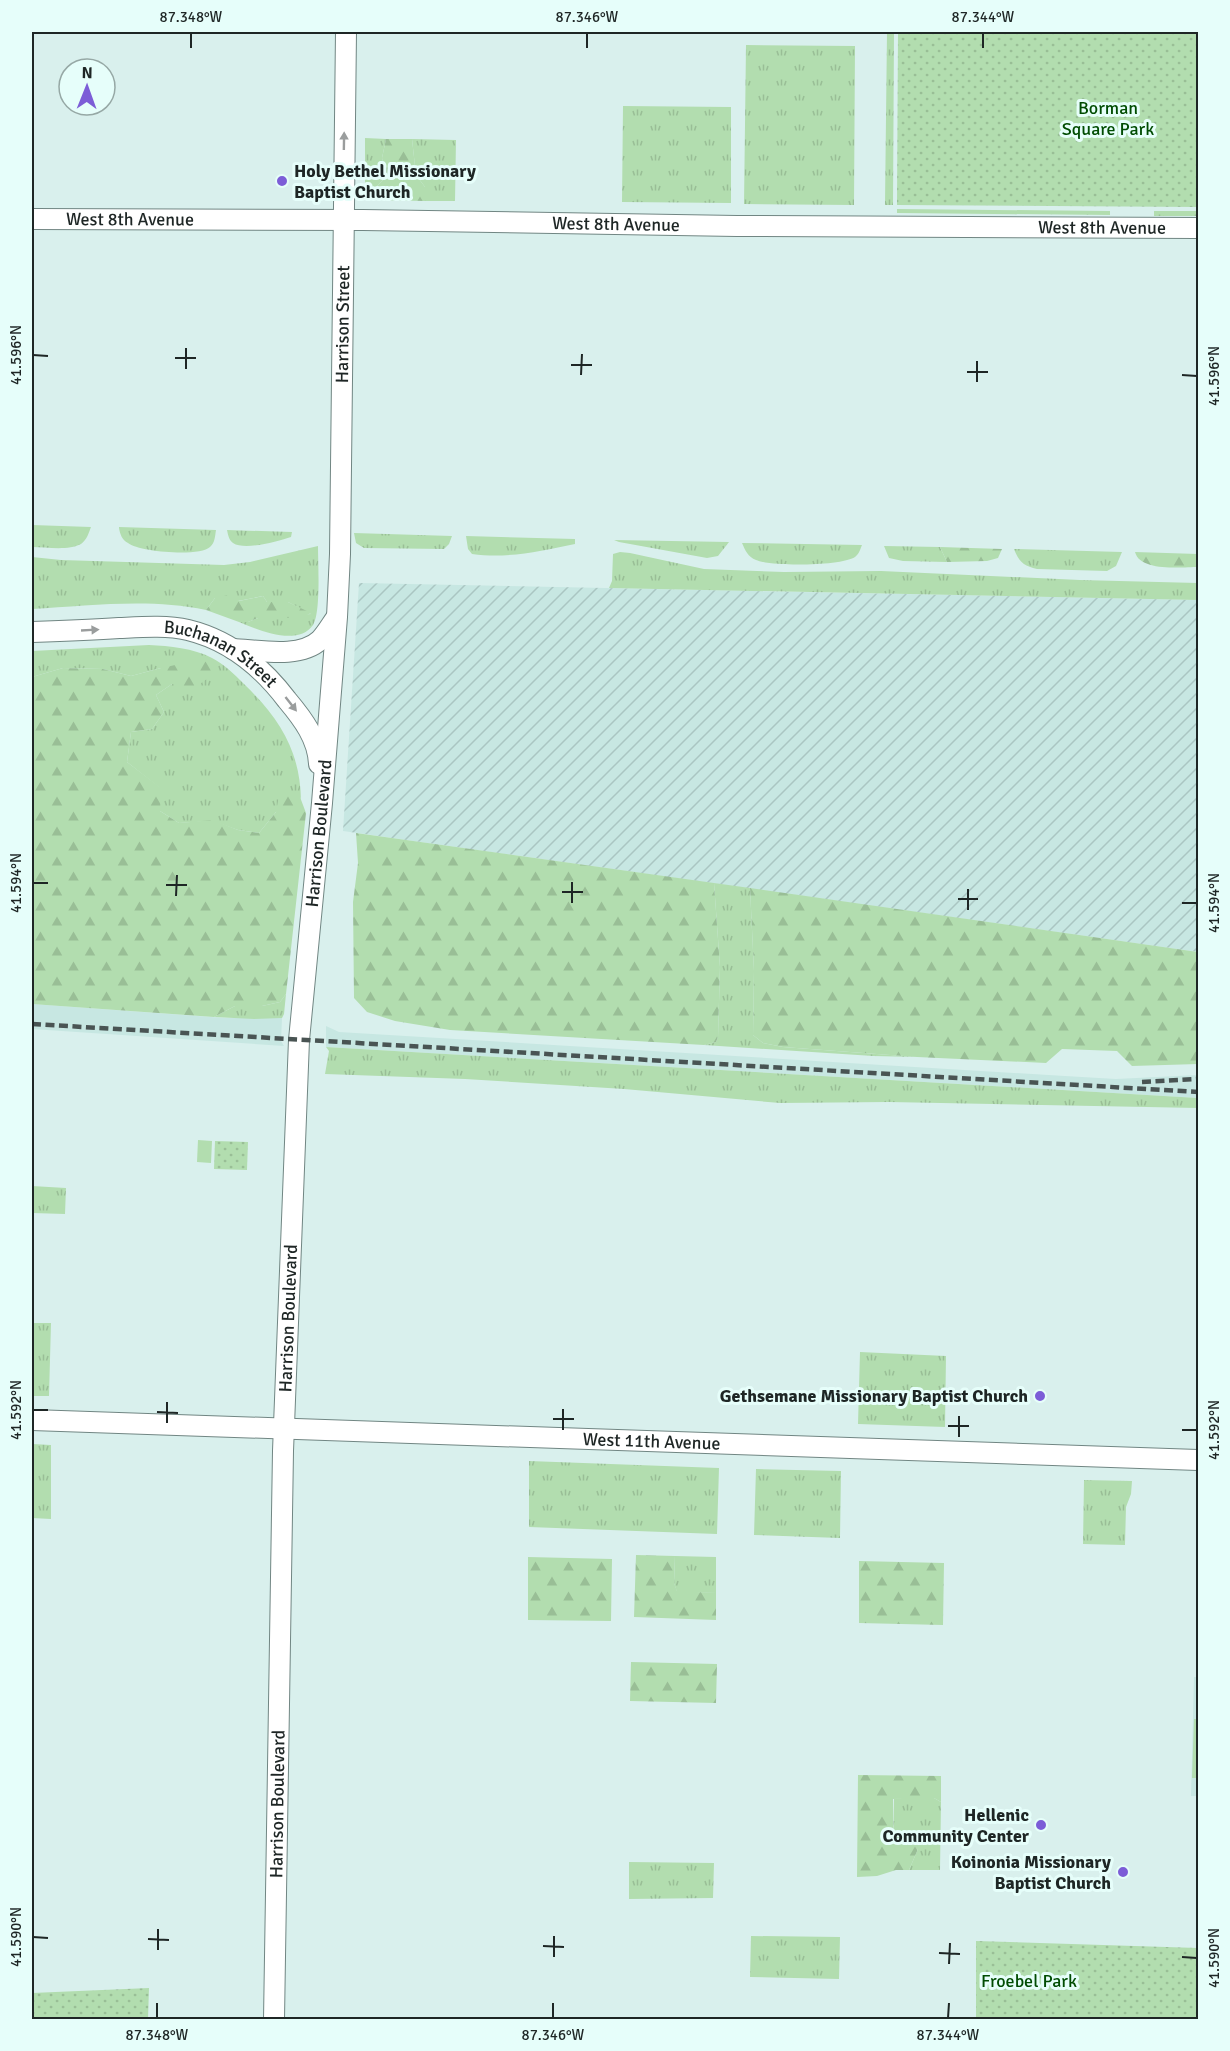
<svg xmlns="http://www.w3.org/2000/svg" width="1230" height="2051" viewBox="0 0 1230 2051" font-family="Signika,sans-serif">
<defs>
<pattern id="industrial-furrows" width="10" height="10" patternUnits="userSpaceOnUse" patternTransform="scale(1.5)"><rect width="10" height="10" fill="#c7e7e2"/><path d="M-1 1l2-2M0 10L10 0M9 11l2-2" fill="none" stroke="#aac6c2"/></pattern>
<pattern id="grass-tufts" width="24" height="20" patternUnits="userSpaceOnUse" patternTransform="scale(1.5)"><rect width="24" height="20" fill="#b2ddaf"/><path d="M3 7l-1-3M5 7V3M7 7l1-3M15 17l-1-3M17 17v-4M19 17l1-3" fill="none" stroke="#99be96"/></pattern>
<pattern id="forest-firs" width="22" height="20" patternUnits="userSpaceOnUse" patternTransform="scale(1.5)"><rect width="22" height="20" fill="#b2ddaf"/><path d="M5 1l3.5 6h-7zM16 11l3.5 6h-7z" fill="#99be96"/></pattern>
<pattern id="park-dots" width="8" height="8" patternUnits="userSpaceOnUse" patternTransform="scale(1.5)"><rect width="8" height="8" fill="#b2ddaf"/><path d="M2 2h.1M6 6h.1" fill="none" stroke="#99be96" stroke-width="1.8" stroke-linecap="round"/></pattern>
</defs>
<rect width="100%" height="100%" fill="#d9f0ed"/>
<path fill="#c7e7e2" d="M32,1004l193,14h57l-1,23 3,5 -252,-17z
M326,1026l13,6 726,44 51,3 82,-4v23l-872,-51z
M1194,1677h4v119h-7z"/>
<path fill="url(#industrial-furrows)" d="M359,583l839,17v352l-855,-121z"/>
<path fill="url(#grass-tufts)" d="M887,32h7l-1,173h-8v-2z
M746,45l109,1 -1,159 -110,-1z
M623,106l108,1v96l-109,-1z
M365,138l21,1 -4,19 4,19 -11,11 2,12h-12z
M412,139l44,1 -1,61h-30v-14l-9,-12z
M897,209l213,2v4l-213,-2z
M1154,211h44v5h-44z
M32,525l59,2c-2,5 -4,13 -10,17 -13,7 -35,3 -49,3z
M119,528v-1l97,3c-1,6 -1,13 -6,17 -10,10 -71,5 -82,-4 -6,-3 -8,-9 -9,-15z
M227,530l65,2 -1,5c-13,4 -46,14 -58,6 -4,-3 -5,-8 -6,-13z
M354,533l98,3 -3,8 -5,5 -80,-1 -8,-5z
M466,536l109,3v5c-35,7 -67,15 -103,10l-4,-5z
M614,540l115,2 -11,14 -11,2 -88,-16z
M742,543l120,2c-2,5 -3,9 -7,12 -14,9 -83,10 -99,3 -8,-3 -11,-10 -14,-17z
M318,546c0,16 3,67 -5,79 -15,22 -55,5 -74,-3h9l10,-4 53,-4 -23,-12h-21l-4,-6 -25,5 -23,-3 -9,12c-57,-12 -117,-4 -174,-1v-52l29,3 163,5 26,-3z
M884,546l56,1 7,15 -44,-1 -14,-3z
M1014,549l108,3 -6,14 -9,5 -70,-2c-13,-3 -18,-7 -23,-20z
M620,552l10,1 74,16 80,3 97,-1 199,9 118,3v17l-589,-12 3,-7 1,-27z
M149,645c21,1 44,3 63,13 12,6 22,16 32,26 35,34 56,66 57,116l-1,-3 -24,15 -17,21 -21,-3 -25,-9 -34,2 -19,-12v-23l-33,-26 4,-30 21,-3 12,-17 -8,-17 16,-11 -11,-16 -30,8 -28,-7 -40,-1 -31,9v-26z
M714,883l36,5 4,83 -1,64 10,8 20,4 134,10 -44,-1 -169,-11 12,-3 2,-5 2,-70z
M286,994l-2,20 -2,4 -28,1 -40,-2 21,-11h27l18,-4z
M326,1047l872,51v10l-309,-6 -109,1 -156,-14 -159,-10 -140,-5 4,-23z
M32,1186l34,2 -1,26 -33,-1z
M32,1323h19l-2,73h-17z
M860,1352l86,4 -1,71 -87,-3z
M32,1444l19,1v74l-19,-1z
M529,1461l190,7 -2,66 -188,-7z
M756,1469l85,2 -1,67 -86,-3z
M1084,1480l48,1 -1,13 -5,13 -1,38 -42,-1z
M675,1556l41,1v36l-39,-1 -3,-9z
M911,1797l23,1 7,4 -1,68h-31l9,-21 -25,-9 1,-41z
M629,1862l85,1 -1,35 -84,1z
M751,1936l89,1 -1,42 -89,-2z"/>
<path fill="url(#forest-firs)" d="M386,139h26l4,36 9,12v14l-48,-1 -2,-12 11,-11 -4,-19z
M940,547l62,2 -4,9 -11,3 -40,1z
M1135,552l63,2v13c-16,0 -58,5 -63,-15z
M228,595l11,6 24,-5 4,6h21l23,11 -10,5h-43l-10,4h-9l-33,-12 9,-12z
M199,660l11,2 6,10 -24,18 -20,-6 -16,11 8,17 -12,17 -21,3 -4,30 34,26 -1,23 19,12 34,-3 25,10 21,3 17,-21 3,-16 11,-4 10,5 6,16 -20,181 -6,8 -18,4h-27l-21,11 -182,-13v-327l31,-9 40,1 28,7 30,-8z
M356,833l358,50 6,84 -2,70 -2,5 -12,3 -254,-15 -55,-9 -28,-9 -13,-14 -1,-96 5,-39z
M750,888l448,64v112l-66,2 -15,-15 -55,-2 -16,14 -129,-6 -134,-10 -20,-4 -10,-8 1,-64z
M636,1555l39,1 -1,27 3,8 39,2v27l-82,-3z
M528,1557l84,2 -1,62 -83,-1z
M859,1561l85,2 -1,62 -84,-2z
M631,1662l86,2 -1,39 -86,-2z
M858,1775l83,1v26l-7,-4 -41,1v40l23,1 2,9 -9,21h-13l-19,6 -20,1z"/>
<path fill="url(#park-dots)" d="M898,32h300v175l-301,-2z
M215,1141l33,1 -1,28 -33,-1z
M976,1941l222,7v71h-222z
M149,1988l-1,31h-116v-26z"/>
<path fill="#b2ddaf" d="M1195,65h3v57h-4z
M198,1140l14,1 -1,22 -14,-1z
M1194,1719h4v59h-6z"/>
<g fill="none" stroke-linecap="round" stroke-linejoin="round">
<g stroke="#718683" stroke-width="22">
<g id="minor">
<path id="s1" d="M32,219l331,1 374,6 461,2"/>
<path id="s2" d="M32,632c29,-1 58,-2 87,-4 22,-1 47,-3 69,2 41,10 74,37 99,70 16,19 31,39 32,64"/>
<path d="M233,649c25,1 67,10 87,-9 6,-6 11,-15 16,-22"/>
<path id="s3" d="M32,1420l1166,40"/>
<path id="s4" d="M274,2020l9,-569 16,-411 23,-237 15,-186 3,-63 6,-522"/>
</g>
</g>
<use href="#minor" stroke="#fff" stroke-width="20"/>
<path stroke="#495453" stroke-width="4.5" stroke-dasharray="9 4.5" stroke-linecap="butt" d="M32,1024l1166,68
M1142,1082l56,-3"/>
</g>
<defs><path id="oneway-solid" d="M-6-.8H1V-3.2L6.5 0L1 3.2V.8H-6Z" transform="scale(1.5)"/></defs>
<g fill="#9a9d9d">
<use href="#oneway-solid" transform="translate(344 141) rotate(-89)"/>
<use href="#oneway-solid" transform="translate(90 630) rotate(-3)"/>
<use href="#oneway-solid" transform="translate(291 704) rotate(52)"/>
</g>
<path fill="none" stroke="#1e2625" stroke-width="2" d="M191,48v-15M587,48v-15M983,48v-15M33,355l15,1M175,358h21M571,365h21M186,369v-21M967,372h21M581,375l1,-21M1182,375l15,1M977,382v-21M33,883h15M166,885h21M562,892h21M176,896l1,-21M958,899h20M572,903v-21M1182,903h15M968,910v-21M33,1410h15M157,1412l21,1M553,1419h21M167,1423v-21M948,1426h21M563,1430v-21M1182,1430h15M959,1437v-21M33,1937l15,1M148,1939l21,1M543,1946l21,1M158,1950v-21M939,1953l21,1M554,1957v-21M1182,1957l15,1M949,1964l1,-21M157,2018v-15M553,2018v-15M948,2018l1,-15"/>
<g fill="#7c5dd7" stroke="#e6fefa" stroke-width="2">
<circle cx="282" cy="181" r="6"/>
<circle cx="1040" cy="1396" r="6"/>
<circle cx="1041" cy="1825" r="6"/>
<circle cx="1123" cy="1872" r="6"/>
</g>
<g text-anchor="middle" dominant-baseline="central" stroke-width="6" stroke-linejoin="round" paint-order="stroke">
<g font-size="18" fill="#004c02" stroke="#e6fefa">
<text x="1108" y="108">Borman<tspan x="1108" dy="21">Square Park</tspan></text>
<text x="1029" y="1981">Froebel Park</text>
</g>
<g font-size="18" font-weight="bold" fill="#1e2625" stroke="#e6fefa" text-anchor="end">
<text x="294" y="171" text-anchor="start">Holy Bethel Missionary<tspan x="294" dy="21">Baptist Church</tspan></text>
<text x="1028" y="1396">Gethsemane Missionary Baptist Church</text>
<text x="1029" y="1815">Hellenic<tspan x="1029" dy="21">Community Center</tspan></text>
<text x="1111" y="1862">Koinonia Missionary<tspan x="1111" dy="21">Baptist Church</tspan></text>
</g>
<g font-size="18" fill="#1e2625" stroke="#e6fefa">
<text stroke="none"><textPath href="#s1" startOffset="98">West 8th Avenue</textPath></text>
<text stroke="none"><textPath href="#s1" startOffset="584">West 8th Avenue</textPath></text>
<text stroke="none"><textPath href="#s1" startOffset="1070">West 8th Avenue</textPath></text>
<text stroke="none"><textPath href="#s4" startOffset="1698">Harrison Street</textPath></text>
<text stroke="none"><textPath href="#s2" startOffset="196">Buchanan Street</textPath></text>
<text stroke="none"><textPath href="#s4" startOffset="1188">Harrison Boulevard</textPath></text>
<text stroke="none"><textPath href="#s4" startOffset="702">Harrison Boulevard</textPath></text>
<text stroke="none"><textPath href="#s3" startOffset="620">West 11th Avenue</textPath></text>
<text stroke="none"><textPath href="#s4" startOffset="216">Harrison Boulevard</textPath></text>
</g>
</g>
<rect width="1230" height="2051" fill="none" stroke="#e6fefa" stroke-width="66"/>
<g transform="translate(87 87) rotate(1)"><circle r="28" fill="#e6fefa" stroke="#96a8a5" stroke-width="1.5"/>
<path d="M0-4.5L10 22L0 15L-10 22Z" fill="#7c5dd7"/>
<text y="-9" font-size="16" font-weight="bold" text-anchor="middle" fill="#1e2625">N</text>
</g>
<rect x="33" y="33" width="1164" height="1985" fill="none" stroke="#1e2625" stroke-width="2"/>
<g font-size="15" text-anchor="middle" fill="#1e2625">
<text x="191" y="22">87.348°W</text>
<text x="587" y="22">87.346°W</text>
<text x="983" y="22">87.344°W</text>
<text transform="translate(16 355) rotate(-90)" y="5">41.596°N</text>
<text transform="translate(1214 376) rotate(-90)" y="5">41.596°N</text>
<text transform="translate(16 883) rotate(-90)" y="5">41.594°N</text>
<text transform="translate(1214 903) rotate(-90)" y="5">41.594°N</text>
<text transform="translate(16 1410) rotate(-90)" y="5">41.592°N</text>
<text transform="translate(1214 1430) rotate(-90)" y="5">41.592°N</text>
<text transform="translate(16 1937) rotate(-90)" y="5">41.590°N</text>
<text transform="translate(1214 1958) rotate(-90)" y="5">41.590°N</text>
<text x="157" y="2040">87.348°W</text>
<text x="553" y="2040">87.346°W</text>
<text x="948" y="2040">87.344°W</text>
</g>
</svg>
